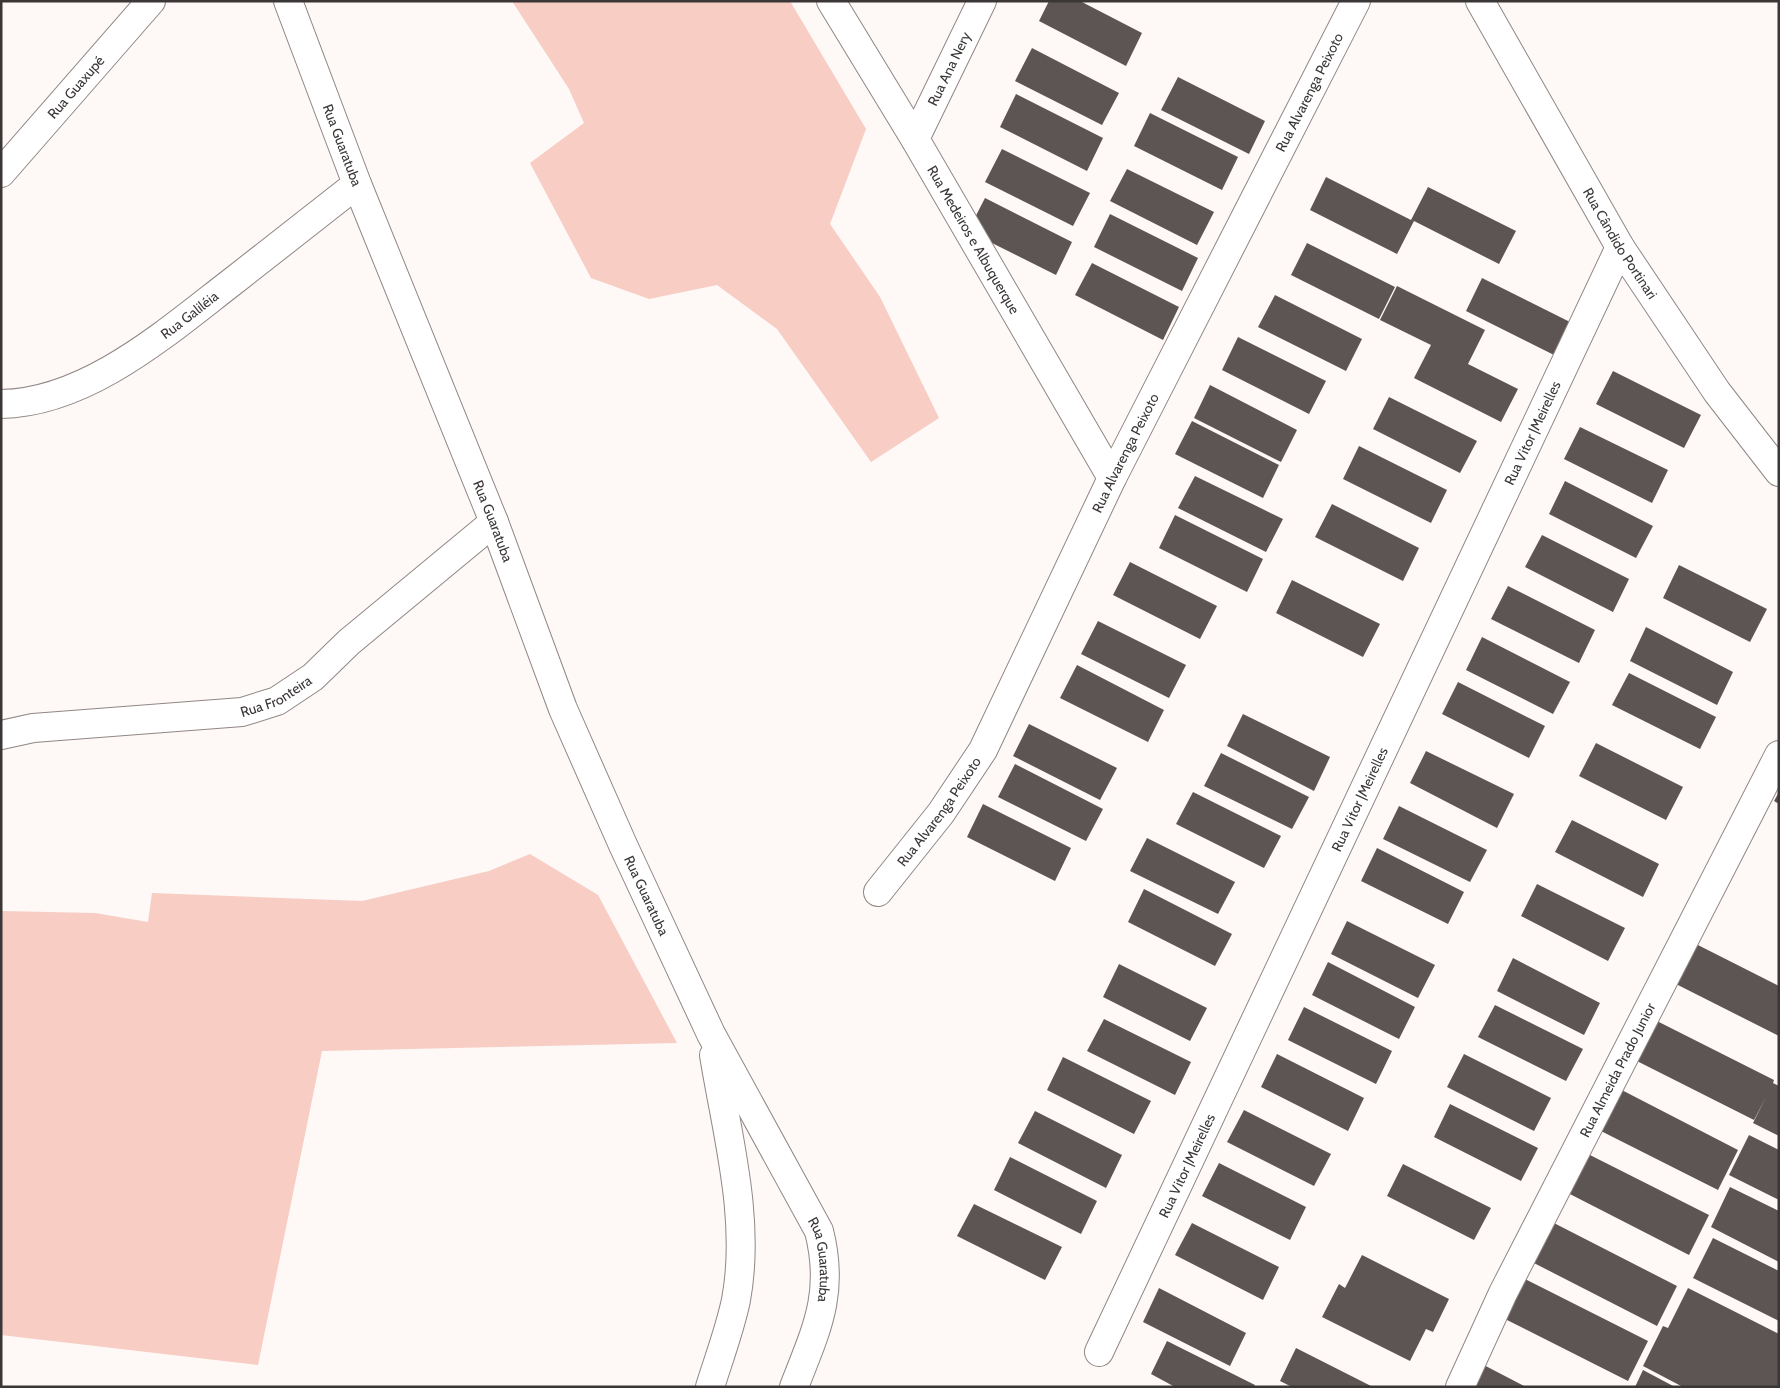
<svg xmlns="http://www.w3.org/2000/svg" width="1780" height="1388" viewBox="0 0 1780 1388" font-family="Cabin,sans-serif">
<rect width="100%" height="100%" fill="#fef8f7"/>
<path fill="#f7cdc4" d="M512,1h278l76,128 -36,95 50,73 59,121 -68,44 -94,-133 -60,-44 -68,14 -58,-21 -61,-115 54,-40 -15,-34z
M530,854l68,41 79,148 -355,8 -64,314 -257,-30v-424l94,2 53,9 4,-29 210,8 127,-30z"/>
<path fill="#5d5553" d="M1049,1h31l62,32 -16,33 -87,-45z
M1032,48l87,45 -17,32 -87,-44z
M1178,77l87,44 -16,33 -88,-44z
M1016,94l87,44 -16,33 -87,-44z
M1150,113l88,44 -16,33 -88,-44z
M1002,149l88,44 -17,33 -88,-44z
M1127,169l87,43 -17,33 -87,-44z
M1326,177l85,43 17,-33 88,44 -17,33 -85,-43 -17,33 -87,-44z
M985,198l87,44 -16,33 -88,-44z
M1110,214l88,44 -16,33 -88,-44z
M1307,243l88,44 -16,32 -88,-44z
M1092,263l87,44 -16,33 -88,-45z
M1482,278l88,44 -16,33 -88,-44z
M1397,286l88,44 -17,34 50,25 -17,33 -87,-44 17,-33 -51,-25z
M1275,295l87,44 -16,32 -88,-44z
M1238,337l88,44 -17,33 -87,-44z
M1613,371l88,44 -17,33 -88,-44z
M1210,385l87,45 -16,32 -87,-44z
M1389,397l88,44 -17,32 -87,-44z
M1192,421l87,44 -16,33 -88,-44z
M1580,427l88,43 -16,33 -88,-44z
M1359,446l88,44 -16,33 -88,-44z
M1195,476l88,43 -17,33 -88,-44z
M1565,481l88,45 -17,32 -87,-44z
M1332,504l87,44 -16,33 -88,-44z
M1175,515l88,44 -16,33 -88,-44z
M1542,535l87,44 -16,33 -88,-45z
M1130,562l87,44 -17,33 -87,-44z
M1679,565l88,44 -17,33 -87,-44z
M1292,580l88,44 -17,33 -87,-44z
M1508,586l87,44 -16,33 -88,-44z
M1098,621l88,44 -17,33 -88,-44z
M1646,627l87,45 -16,33 -87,-44z
M1482,637l88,45 -17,32 -87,-44z
M1077,665l87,45 -16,32 -88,-44z
M1629,673l87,44 -16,32 -88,-44z
M1458,682l87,44 -16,32 -87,-44z
M1243,714l87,43 -16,34 -87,-45z
M1029,724l88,44 -17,32 -87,-44z
M1596,743l87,44 -17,33 -87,-44z
M1426,751l88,43 -17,34 -87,-45z
M1221,753l88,44 -17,32 -88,-43z
M1015,764l88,45 -17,32 -88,-44z
M1193,792l88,44 -17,32 -88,-44z
M1779,792v12l-5,-3z
M983,804l88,44 -16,33 -88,-44z
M1399,806l88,44 -17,32 -87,-43z
M1572,820l87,44 -16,33 -88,-45z
M1147,838l88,44 -17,32 -88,-43z
M1377,848l87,44 -16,32 -87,-43z
M1537,884l88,44 -17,33 -87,-45z
M1144,889l88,45 -17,32 -87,-44z
M1347,921l88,44 -17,33 -87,-44z
M1690,941l89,45v50l-109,-55z
M1513,958l87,45 -16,32 -87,-44z
M1328,962l87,45 -16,32 -87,-44z
M1119,964l88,44 -17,33 -87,-44z
M1495,1005l88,44 -17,32 -88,-44z
M1304,1007l88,44 -16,33 -88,-44z
M1647,1016l127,64 -1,3 6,3v50l-26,-13 13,-26 -12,23 -127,-64z
M1104,1019l87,43 -16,33 -88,-44z
M1277,1054l87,44 -16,33 -87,-44z
M1464,1054l87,44 -17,33 -87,-44z
M1063,1057l88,44 -17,33 -87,-44z
M1612,1085l126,65 -20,40 -127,-64z
M1450,1104l88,44 -17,33 -87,-44z
M1244,1110l87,44 -17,32 -87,-44z
M1035,1111l87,44 -16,33 -88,-45z
M1749,1135l30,15v50l-50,-25z
M1582,1151l127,64 -20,40 -127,-65z
M1010,1157l87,44 -16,33 -87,-44z
M1219,1163l87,44 -16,33 -88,-44z
M1403,1164l88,44 -17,32 -87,-44z
M1730,1187l49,24v51l-68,-35z
M974,1204l88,43 -17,33 -88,-44z
M1550,1221l127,65 -20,40 -127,-65z
M1192,1223l87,44 -16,33 -88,-45z
M1713,1238l66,33v50l-86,-43z
M1362,1255l87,44 -16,33 -7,-3 -16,32 -88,-44 17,-33 6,4z
M1521,1277l127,64 -20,40 -127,-64z
M1159,1288l87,45 -16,33 -87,-44z
M1688,1288l91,46v53h-96l-40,-21 20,-40 5,2z
M1167,1341l88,44 -1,2h-79l-24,-13z
M1296,1348l77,39h-81l-12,-6z
M1478,1362l48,25h-60z
M1643,1370l32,17h-40z"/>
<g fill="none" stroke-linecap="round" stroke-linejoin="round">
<g stroke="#908785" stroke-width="30">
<g id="street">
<path id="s1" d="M288,1l69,183 137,338 69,187 60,136 88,189 108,197c16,63 -3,99 -25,156"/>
<path id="s2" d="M831,1l84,138 197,339"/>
<path id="s3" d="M1480,1l140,246 97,145 62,80"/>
<path id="s4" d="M915,139l67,-138"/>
<path id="s5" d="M1,173l150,-172"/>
<path id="s6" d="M1,404c86,-1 166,-72 231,-122 42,-33 83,-65 125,-98"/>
<path id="s7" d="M1,735l32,-7 209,-16 35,-11 36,-24 36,-35 145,-120"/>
<path id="s8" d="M878,892l63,-79 42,-63 129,-272 244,-477"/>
<path id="s9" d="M1099,1352l521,-1105"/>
<path d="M710,1387c9,-29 20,-58 26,-87 15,-81 -9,-165 -22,-245"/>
<path id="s10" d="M1460,1387l43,-94 276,-538"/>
</g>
</g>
<use href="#street" stroke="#fff" stroke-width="28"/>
</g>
<g text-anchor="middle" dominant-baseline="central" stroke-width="5" stroke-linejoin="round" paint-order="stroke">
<g font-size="14" fill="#3a3736" stroke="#fff">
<text stroke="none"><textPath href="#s4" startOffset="78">Rua Ana Nery</textPath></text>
<text stroke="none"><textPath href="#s5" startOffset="114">Rua Guaxupé</textPath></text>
<text stroke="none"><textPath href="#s8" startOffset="911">Rua Alvarenga Peixoto</textPath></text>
<text stroke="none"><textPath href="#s1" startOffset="154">Rua Guaratuba</textPath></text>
<text stroke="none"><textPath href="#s2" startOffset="278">Rua Medeiros e Albuquerque</textPath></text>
<text stroke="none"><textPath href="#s3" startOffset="280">Rua Cândido Portinari</textPath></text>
<text stroke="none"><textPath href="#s6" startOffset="212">Rua Galiléia</textPath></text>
<text stroke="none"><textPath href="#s9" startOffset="1016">Rua Vitor |Meirelles</textPath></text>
<text stroke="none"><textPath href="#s8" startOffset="506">Rua Alvarenga Peixoto</textPath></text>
<text stroke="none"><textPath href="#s1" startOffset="559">Rua Guaratuba</textPath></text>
<text stroke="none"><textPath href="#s7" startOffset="280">Rua Fronteira</textPath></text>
<text stroke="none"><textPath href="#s9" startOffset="611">Rua Vitor |Meirelles</textPath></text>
<text stroke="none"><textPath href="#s8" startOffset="101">Rua Alvarenga Peixoto</textPath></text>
<text stroke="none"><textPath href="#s1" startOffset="964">Rua Guaratuba</textPath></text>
<text stroke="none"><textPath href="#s10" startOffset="354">Rua Almeida Prado Junior</textPath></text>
<text stroke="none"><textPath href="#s9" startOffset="206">Rua Vitor |Meirelles</textPath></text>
<text stroke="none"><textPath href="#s1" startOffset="1370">Rua Guaratuba</textPath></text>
</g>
</g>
<rect width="1780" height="1388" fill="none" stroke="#3a3736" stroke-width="5"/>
</svg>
